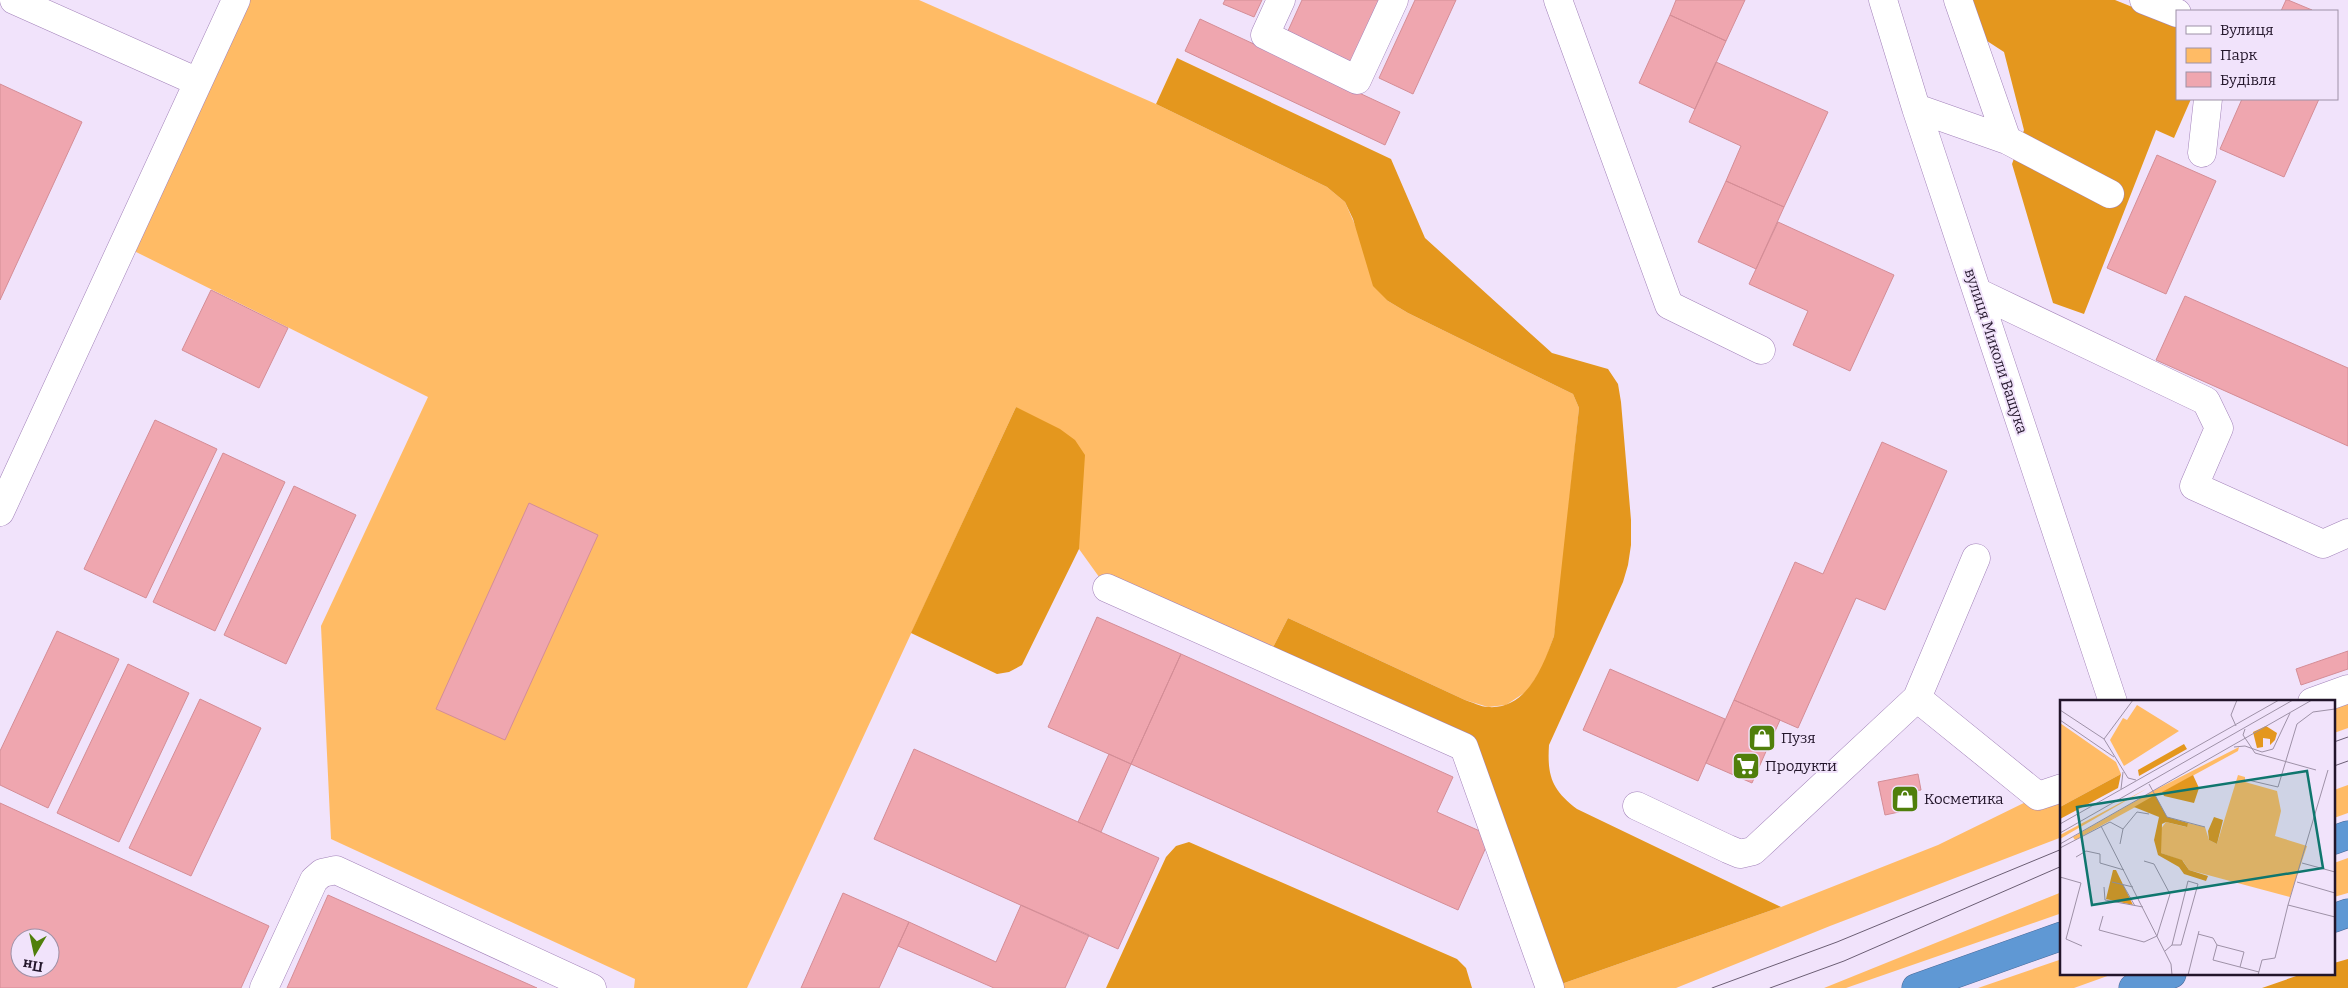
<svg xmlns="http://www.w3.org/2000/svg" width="2348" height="988" viewBox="0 0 2348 988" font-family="Bitter,serif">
<rect width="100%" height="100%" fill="#f1e3fb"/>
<path fill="#ffbb65" d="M243,0h676l237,104 171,83 18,15 43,99 20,12 165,81 6,14 -20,195 -5,33 -11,31 -16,24 -21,14 -18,2 -23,-7 -177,-82 -21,41 -160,-71 -28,-39v-14l-63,-128 -269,581h-113l1,-9 -304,-140 -10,-213 107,-229 -306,-152z
M2348,688v40l-14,5v-31z
M2348,785v28l-14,5v-28z
M2062,788v49l-232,89 -154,62h-126l231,-81 157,-62 100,-49z
M2348,858v35l-14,4v-34z
M2062,892v21l-216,75h-22z
M2062,959v15h51l-39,14h-96z"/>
<path fill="#e4971e" d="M1969,0h146l62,25v74h14l-17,39 -18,-8 -72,184 -31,-11 -41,-139 12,-34 -20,-78 -20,-13z
M1177,58l214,101 34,79 127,115 56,16 10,15 3,18 10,118v25l-3,20 -5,17 -74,163c-2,31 3,45 28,64l204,98 -231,81 -86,-241 -197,-88 21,-41 177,82c7,2 16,7 23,7 39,3 55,-41 66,-71l25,-228 -6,-14 -165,-81 -20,-12 -15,-15 -20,-67 -8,-17 -18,-15 -171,-83z
M1016,407l44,22 15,11 10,15 -6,94 -57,116 -13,7 -12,2 -86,-41z
M1189,842l268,117 9,9 6,20h-366l60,-131 10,-11z
M2348,959v29h-86l40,-14h32v-11z"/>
<path fill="#efa6af" stroke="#d48d96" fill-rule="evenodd" d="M1225,0h37l-8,17 -31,-13z
M1302,0h77l-28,62 -64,-29z
M1415,0h41l-43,94 -34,-16z
M1676,0h69l-19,41 -56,-26z
M2286,0h2l24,10 -31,1z
M1670,15l56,26 -31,68 -56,-26z
M1200,19l200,93 -15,33 -200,-94z
M1716,62l112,50 -44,95 -58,-26 15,-35 -52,-24z
M0,84l82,38 -82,178z
M2242,99h77l-35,78 -64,-28z
M2157,155l59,26 -50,113 -59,-26z
M1726,181l58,26 -28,62 -58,-27z
M1778,222l116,53 -44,96 -57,-26 15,-34 -59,-27z
M211,290l77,38 -29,60 -77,-38z
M2185,296l163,72v78l-192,-86z
M155,420l62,29 -71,149 -62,-29z
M1882,442l65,29 -62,139 -29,-12 -58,130 -64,-28 61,-138 28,12z
M223,453l62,29 -70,149 -62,-29z
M294,486l62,29 -70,149 -62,-29z
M529,503l69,32 -93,205 -69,-31z
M1097,617l84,37 -50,110 -83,-37z
M57,631l62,28 -71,149 -48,-23v-34z
M2348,651v18l-47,16 -5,-16z
M1181,654l272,123 -16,35 54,24 -33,74 -327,-146z
M128,664l61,29 -70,149 -62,-29z
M1610,669l115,50 -27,62 -115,-51z
M200,699l61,29 -70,148 -62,-28z
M1734,700l46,20 -28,63 -46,-20z
M914,749l245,109 -41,91 -244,-110z
M1109,754l22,10 -30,68 -23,-10z
M1918,774l3,16 -7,1 3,14 -18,4v3l-14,3 -7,-33z
M0,803l269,123 -28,62h-241zM20,938h30v30h-30z
M843,893l66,29 -30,66h-78z
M328,895l209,93h-250z
M1021,905l68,30 -24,53h-71l-96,-42 11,-24 87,40z"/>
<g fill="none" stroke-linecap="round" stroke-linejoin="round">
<g stroke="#a282b9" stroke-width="29">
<path id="minor" d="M14,0l184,82
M1281,0l-16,35 92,45 37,-80
M1558,0l111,305 92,45
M1883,0l33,108 197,594
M1958,0l49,140
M2144,0l33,13
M1916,108l91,32 103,54
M2202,153l6,-54
M1977,292l229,109 13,27 -25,58 129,58 25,-11
M0,512l236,-512
M1107,588l357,159 86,241
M1917,698l121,98 24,-8
M2312,702l36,-13
M1637,806l91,43 12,5 13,-3 164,-153 59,-140
M264,988l50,-108 8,-7 14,-3 256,118"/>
</g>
<g stroke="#4a6a98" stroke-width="29">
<path id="highway" d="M2334,840l14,-5
M2334,918l14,-5
M1916,988l146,-52
M2133,988l39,-14"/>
</g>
<use href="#minor" stroke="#fff" stroke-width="28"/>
<use href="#highway" stroke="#5f98d4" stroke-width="28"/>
<path stroke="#6b5e74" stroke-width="1" d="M2334,742l14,-5
M2334,766l14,-5
M1712,988l125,-46 225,-93
M1770,988l74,-27 218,-95"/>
</g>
<defs>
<g id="shop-square" transform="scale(1.4375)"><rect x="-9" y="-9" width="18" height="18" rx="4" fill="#507f0b" stroke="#f1e3fb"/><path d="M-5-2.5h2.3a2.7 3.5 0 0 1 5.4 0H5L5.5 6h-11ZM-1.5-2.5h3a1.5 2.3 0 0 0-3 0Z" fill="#fff"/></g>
<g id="supermarket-square" transform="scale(1.4375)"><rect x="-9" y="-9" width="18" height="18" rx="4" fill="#507f0b" stroke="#f1e3fb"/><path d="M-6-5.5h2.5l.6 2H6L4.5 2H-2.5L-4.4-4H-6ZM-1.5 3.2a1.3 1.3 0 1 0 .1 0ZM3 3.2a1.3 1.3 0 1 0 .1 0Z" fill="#fff"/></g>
</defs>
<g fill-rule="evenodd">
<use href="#shop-square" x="1762" y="738"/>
<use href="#supermarket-square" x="1746" y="766"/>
<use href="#shop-square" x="1905" y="799"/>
</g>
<g text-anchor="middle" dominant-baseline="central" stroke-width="4" stroke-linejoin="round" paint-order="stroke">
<g font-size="15" fill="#22152a" stroke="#f1e3fb">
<text transform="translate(1996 351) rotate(72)">вулиця Миколи Ващука</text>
</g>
<g font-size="15" fill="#22152a" stroke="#f1e3fb" text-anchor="start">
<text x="1781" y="738">Пузя</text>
<text x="1765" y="766">Продукти</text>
<text x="1924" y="799">Косметика</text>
</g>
</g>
<g transform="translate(2060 700)">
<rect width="275" height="275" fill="#f1e3fb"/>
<path d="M77,5l42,26 -55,35 -14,-26 13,-22 4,2zM0,23l56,39 5,12 -61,33zM179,47l-1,4 -163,89 -2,-3 80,-46zM178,75l7,2v5l32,9 4,20 -6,25 32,10 -17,51 -101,-27 -6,-9 -22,-8 -1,-23 6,-8 20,5 2,-4 17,4 4,13 8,4zM88,88l-78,45 -10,6v-4z" fill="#ffbb65"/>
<path d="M206,26l11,7 -2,7 -5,5v-6l-7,-1v9l-6,1 -4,-16zM124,44l3,5 -48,27 -1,-6zM61,74l-3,14 -58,31v-12zM133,75l6,13 -5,15 -30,-7 -2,-4zM95,95l12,22 21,6 -1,4 -21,-5 -4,2 -1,29 21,7 7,10 19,6 -2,5 -22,-7 -5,-7 -21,-12 -4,-15 5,-23 -25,-10zM154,117l9,3 -6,24 -8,-4 -1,-9zM53,170h3l17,35 -27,-6z" fill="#e4971e"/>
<path fill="none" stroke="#9e91a7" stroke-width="1" d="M0,10l44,29 24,39 8,2M0,20l54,37M176,26l-5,-11 6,-15M185,29l-2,6 12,18 61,17M44,39l29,-39M174,47l11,-1 17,6 11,-3 17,-36M268,70l-40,135 47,12M188,80l30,7 19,-63 16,-12 22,-3M89,84l18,33 38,10M61,89l2,-17M0,124l219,-124M41,126l70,138 1,11M0,133l233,-133M0,144l252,-144M60,144l3,-15 14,-17 12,2M0,148l50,-26 13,7M16,157l10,-6 14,3v9l24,7M242,163l33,9M0,177l21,6 -15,56 16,7M52,182l21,5M237,182l38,11M63,185l12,21M44,187l1,13 38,7M43,216l-4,14 45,12 13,-6 13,-42 -16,-30 -10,-3M138,234l15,4 4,7 27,7 -4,15M157,245l-4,15 46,12M105,251l7,-6h9l17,-61 -10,-3 -16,64M128,275l11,-44M198,275l4,-15 13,-2 13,-53"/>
<path fill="#0f766e" fill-opacity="0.15" stroke="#0f766e" stroke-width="2.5" d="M247,71l16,97 -231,37 -15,-98z"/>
<rect width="275" height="275" fill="none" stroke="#22152a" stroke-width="2.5"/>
</g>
<rect x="2176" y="10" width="162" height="90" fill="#f1e3fb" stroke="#9e91a7"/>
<rect x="2186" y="26" width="25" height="8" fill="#ffffff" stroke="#9e91a7"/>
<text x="2220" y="35" font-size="15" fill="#22152a">Вулиця</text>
<rect x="2186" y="48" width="25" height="15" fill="#ffbb65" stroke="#9e91a7"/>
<text x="2220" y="60" font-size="15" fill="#22152a">Парк</text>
<rect x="2186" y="72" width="25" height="15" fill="#efa6af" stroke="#9e91a7"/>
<text x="2220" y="85" font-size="15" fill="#22152a">Будівля</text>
<g transform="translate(35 953) rotate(189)"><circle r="24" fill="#f1e3fb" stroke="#9e91a7"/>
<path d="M0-4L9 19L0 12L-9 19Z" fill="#507f0b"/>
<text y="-8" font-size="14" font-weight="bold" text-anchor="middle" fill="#22152a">Пн</text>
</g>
</svg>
